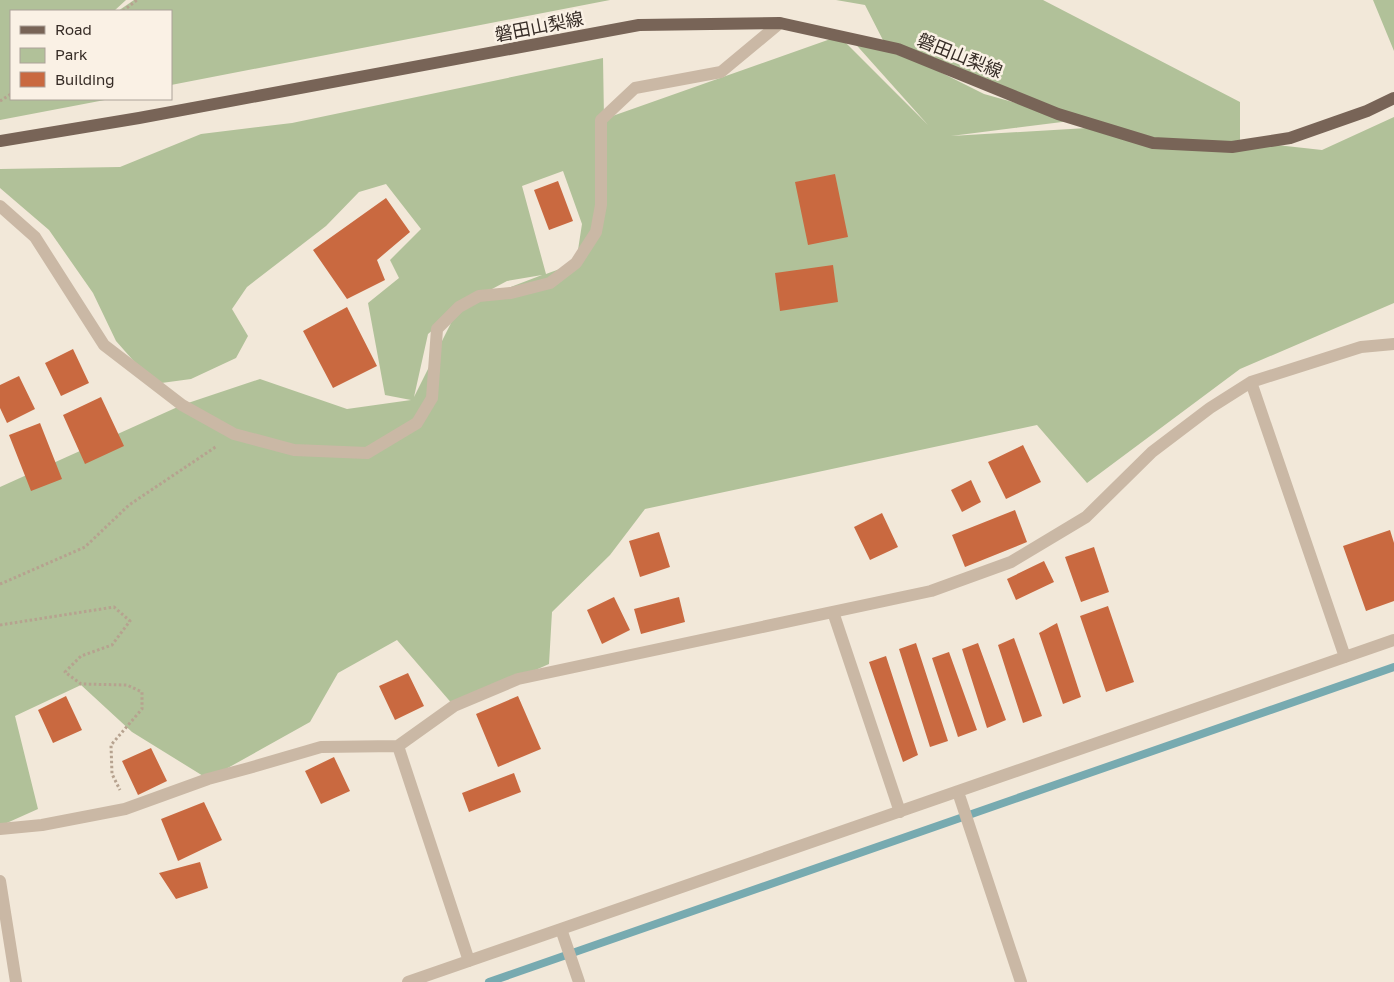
<svg xmlns="http://www.w3.org/2000/svg" width="1394" height="982" viewBox="0 0 1394 982" font-family="'Golos Text','Noto Sans JP',sans-serif">
<rect width="100%" height="100%" fill="#f2e8d9"/>
<path fill="#b1c199" fill-rule="evenodd" d="M0,0h126l-12,11h-103v88h99l-110,21z
M134,0h476l-439,85v-74h-53z
M836,0h207l197,102v39l82,9 72,-33v186l-154,66 -153,114 -50,-58 -392,84 -35,46 -58,57 -3,52 -95,42 -57,-66 -59,33 -28,49 -102,57 -76,-47 -51,-47 -66,31 23,93 -38,17v-339l182,-82 78,-26 87,30 64,-9 -26,-5 -17,-92 31,-25 -9,-18 31,-31 -35,-45 -27,8 -33,34 -79,61 -15,22 16,27 -12,22 -45,21 -37,5 -38,-43 -23,-48 -44,-63 -49,-42v-19l120,-2 81,-33 91,-11 311,-65 1,61 235,-83 89,89 -77,-86 35,7 -21,-41zM904,54l200,73 -153,9 127,-16 -94,-26zM563,171l19,53 -6,39 -30,11 -24,-88zM542,275l-78,30v-1l43,-23zM458,309l-44,88 14,-63z
M1373,0h21v51z"/>
<g fill="none" stroke-linecap="round" stroke-linejoin="round">
<path stroke="#77aab0" stroke-width="8" d="M489,982l905,-315"/>
</g>
<path fill="#c96940" d="M835,174l13,63 -40,8 -13,-63z
M558,181l15,40 -24,9 -15,-40z
M386,198l24,34 -33,28 8,20 -38,19 -34,-49z
M833,265l5,37 -58,9 -5,-38z
M347,307l30,59 -44,22 -30,-57z
M73,349l16,34 -28,13 -16,-33z
M19,376l16,33 -28,14 -7,-15v-23z
M101,397l23,49 -39,18 -22,-49z
M40,423l22,56 -31,12 -22,-56z
M1023,445l18,37 -35,17 -18,-37z
M971,480l10,22 -19,10 -11,-22z
M1015,510l12,32 -62,25 -13,-32z
M882,513l16,34 -28,13 -16,-33z
M1390,530l4,13v58l-28,10 -23,-65z
M659,532l11,35 -30,10 -11,-36z
M1094,547l15,45 -28,10 -16,-45z
M1044,561l10,21 -38,18 -9,-21z
M614,597l16,33 -28,14 -15,-34z
M679,597l6,25 -44,12 -7,-25z
M1108,606l26,76 -28,10 -26,-76z
M1057,623l24,74 -18,7 -24,-71z
M1014,638l28,78 -19,7 -25,-78z
M916,643l32,98 -18,6 -31,-98z
M978,643l28,77 -19,8 -25,-79z
M949,652l28,78 -19,7 -26,-79z
M886,656l32,99 -15,7 -34,-100z
M408,673l16,33 -29,14 -16,-34z
M66,696l16,34 -29,13 -15,-33z
M518,696l23,53 -43,18 -22,-53z
M151,748l16,33 -29,14 -16,-34z
M334,757l16,34 -29,13 -16,-33z
M514,773l7,19 -52,20 -7,-19z
M204,802l18,38 -44,21 -17,-42z
M200,862l8,26 -32,11 -17,-26z"/>
<g fill="none" stroke-linecap="round" stroke-linejoin="round">
<path stroke="#b6a28f" stroke-width="3" stroke-dasharray="2.5 2.5" stroke-linecap="butt" d="M123,11l14,-11
M0,101l11,-7
M0,584l85,-37 44,-42 88,-59
M0,625l114,-18 16,14 -18,24 -31,11 -16,16 16,12 46,1 15,7v17l-31,36 1,29 8,16"/>
<path stroke="#cab8a5" stroke-width="12" d="M0,206l35,31 69,108 78,60 52,29 60,16 73,3 50,-30 15,-25 5,-69 22,-22 20,-11 32,-3 39,-10 26,-20 20,-31 5,-27v-85l34,-32 86,-16 59,-49
M1251,382l94,275
M833,612l67,200
M398,746l71,215
M958,792l63,190
M0,829l42,-4 83,-16 83,-30 41,-11 72,-21 77,-1 56,-40 64,-27 413,-88 80,-29 75,-45 66,-65 58,-44 41,-26 110,-35 33,-3
M0,881l16,101
M561,929l18,53
M408,982l986,-342"/>
<path stroke="#786457" stroke-width="12" d="M0,141l139,-23 500,-93 141,-2 118,26 160,65 95,29 79,4 58,-9 77,-27 27,-13"/>
</g>
<g text-anchor="middle" dominant-baseline="central" stroke-width="5" stroke-linejoin="round" paint-order="stroke">
<g font-size="18" fill="#362c26" stroke="#faf1e5">
<text transform="translate(539 26) rotate(-11)">磐田山梨線</text>
<text transform="translate(960 55) rotate(22)">磐田山梨線</text>
</g>
</g>
<rect x="10" y="10" width="162" height="90" fill="#faf1e5" stroke="#aca299"/>
<rect x="20" y="26" width="25" height="8" fill="#786457" stroke="#aca299"/>
<text x="55" y="35" font-size="15" fill="#362c26">Road</text>
<rect x="20" y="48" width="25" height="15" fill="#b1c199" stroke="#aca299"/>
<text x="55" y="60" font-size="15" fill="#362c26">Park</text>
<rect x="20" y="72" width="25" height="15" fill="#c96940" stroke="#aca299"/>
<text x="55" y="85" font-size="15" fill="#362c26">Building</text>
</svg>
